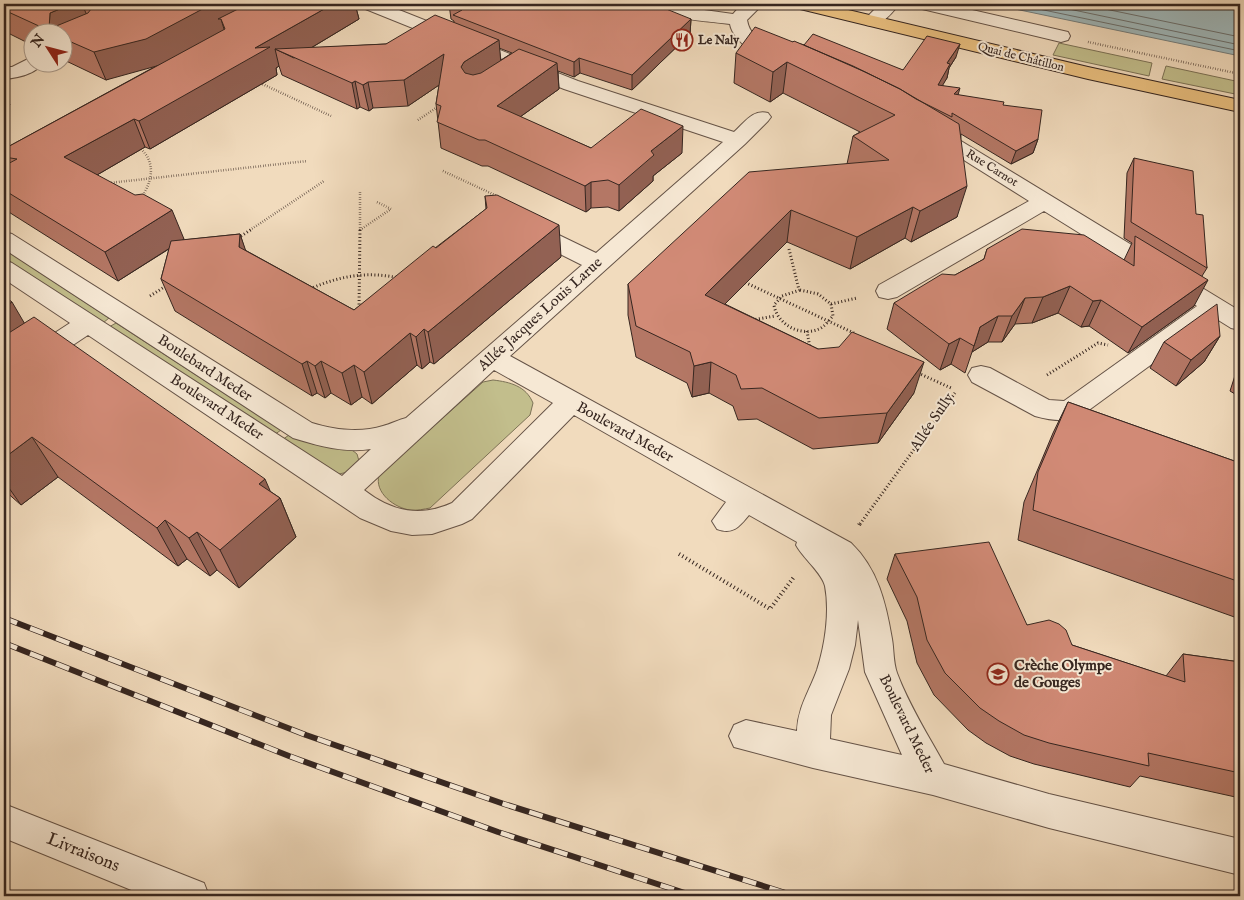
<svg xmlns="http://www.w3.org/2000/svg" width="1244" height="900" viewBox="0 0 1244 900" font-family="'IM FELL English',serif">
<rect width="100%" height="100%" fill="#f1dbbd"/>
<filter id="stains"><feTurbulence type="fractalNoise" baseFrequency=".004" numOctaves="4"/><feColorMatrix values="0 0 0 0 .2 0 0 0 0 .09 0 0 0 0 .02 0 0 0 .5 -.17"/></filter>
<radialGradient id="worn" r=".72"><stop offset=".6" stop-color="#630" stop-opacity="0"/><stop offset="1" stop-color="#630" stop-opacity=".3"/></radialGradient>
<path fill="#c2be8c" stroke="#7c7256" d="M1059,43l93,20 -3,13 -96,-21z
M1166,66l74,16v13l-78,-16z
M4,249l105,69 -6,5 -99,-65z
M116,323l165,107 -7,5 -165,-108z
M493,380c17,2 33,6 40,23l-3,12 -100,93c-6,1 -13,3 -20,2 -15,-2 -36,-17 -31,-35l104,-93z
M289,435l24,9 39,6 5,4 2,7 -11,11 -9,2 -57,-34z"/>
<path fill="#9fb8bb" stroke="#757e7d" d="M991,4h249v52z"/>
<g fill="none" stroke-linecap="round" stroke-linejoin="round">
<path stroke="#6a6f6e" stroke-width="1" d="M1015,4l225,47
M1045,4l195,41
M1081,4l159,33"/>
<g stroke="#655347" stroke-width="2">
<path id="minor" d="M360,4h24l194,77 156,51c11,-10 19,-23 34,-19l3,4 -3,4 -23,23 -235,212 341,187c27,26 35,60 41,96 2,11 1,23 5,34 12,32 31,62 47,91l105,30 191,45v36l-191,-47 -116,-33 -120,-27 -79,-21 -5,-11 5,-11 12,-5 51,11c1,-24 12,-39 20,-61 8,-25 13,-58 8,-84 -3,-13 -22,-28 -29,-41l1,-3 -48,-27c-10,12 -16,20 -32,14l-5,-8 14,-19 -152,-87 -102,104 -10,5 -30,10 -20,1 -21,-4 -31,-13 -272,-183 -75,50 -9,2v-21l66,-43 -66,-44v-19l8,3 330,213 29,-27c-27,4 -52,-3 -78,-11l-289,-189v-17l8,2 300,189c22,7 49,10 71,3 8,-2 15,-6 23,-8l176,-153 -62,-31 -3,-5 3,-5 8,-2 8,2 60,29 127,-111 -159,-53 -201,-81zM494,370l59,33 -101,100c-33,15 -61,8 -88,-13zM858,620l7,52 37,83 -72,-16 1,-24 18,-46 6,-24z
M629,4h32l72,10 9,-10h21l-16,16c5,27 31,20 42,37l-2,4c-19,5 -54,-18 -57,-37 -18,-2 -93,-9 -101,-20z
M880,4h19c-8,11 -20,24 -33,21l-3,-4z
M915,4h31l122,28 2,4 -2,4 -7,2 -143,-34z
M32,57v5h12c-8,12 -27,16 -40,17v-12h8z
M931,125l7,2 302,184v19l-9,-2 -16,-10 -137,100c-14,4 -29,2 -43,-2l-63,-34 -4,-7 4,-7 9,-2 9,2 59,32 15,1 133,-95 -153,-95 -147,86 -9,2 -9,-2 -3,-6 3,-6 150,-84 -105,-66 -3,-4 3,-4z
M4,804l200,79 5,13h-63l-142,-58z"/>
</g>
<g stroke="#362620" stroke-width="2">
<path id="major" d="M793,4h30l265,63 152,33v12l-152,-33 -292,-71z"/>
</g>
<path stroke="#362620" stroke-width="2.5" stroke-dasharray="0.5 2" stroke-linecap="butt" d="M1088,42l152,32
M258,82l73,34
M418,120l21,-14
M141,149c15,14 11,32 1,48
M443,171l56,26
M109,183l198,-22
M250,230l74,-49
M360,230l31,-21 -14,-7
M360,230v-38"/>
<path stroke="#362620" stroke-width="3" stroke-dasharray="1 2.5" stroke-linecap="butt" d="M238,238l14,-9
M789,249l10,41
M742,281l112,52
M310,289c29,-13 57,-18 89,-11
M800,290l18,4 13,10 2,12c-3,3 -7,9 -12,12 -19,10 -44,-3 -47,-23l8,-9z
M150,296l16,-10
M831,304l26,-6
M359,308l1,-79
M752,320l23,-4
M807,331l3,17
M918,373l33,15
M1047,375l51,-32 10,2
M860,524l95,-131"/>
<path stroke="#362620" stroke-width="4" stroke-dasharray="1 3" stroke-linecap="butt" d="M859,525l1,-2
M679,554l91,55 24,-32"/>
<use href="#minor" fill="#f6e8d4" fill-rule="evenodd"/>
<use href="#major" fill="#e8be7e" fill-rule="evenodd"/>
<g stroke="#362620" stroke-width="6">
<path id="rail" d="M4,618l302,117 198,69 291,92
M4,643l285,113 209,76 196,64"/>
</g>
<use href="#rail" stroke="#f6e8d4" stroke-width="4.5" stroke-dasharray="14" stroke-linecap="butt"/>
</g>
<path fill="#b47765" stroke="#362620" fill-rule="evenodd" d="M4,4h351l4,15 -48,29 75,-4 68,-22v-1l-3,-2 -2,-15 242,15 -1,15 -58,56 -52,-17 -6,4 -16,-6 1,18 -39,28 71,31 91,5 -29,23v5l-34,30 -11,-4 -17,1 -5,4 -98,-46h-6l-41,-18 -5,-44 3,-19 -31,21 -35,2 -4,3 -9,-4 -3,2 -75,-34 -3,-9 -3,2 1,7 -127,74 -5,-2 -48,28 87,64 -1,1 57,-6 5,16 109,60 132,-101 -1,-13 76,61 -127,107 -4,-2 -8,7 -5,-4 -45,39 -10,-7 -11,8 -20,-12 -6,5 -8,-5 -5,3 -137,-85 -14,-32 8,-30 -51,32 -114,-72v-60l218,-119 -116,50 -44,-21v-27h-30v13l-28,-14zM499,48l13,5 -11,7z
M793,42l110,28 53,-13 -7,11 -2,10 -5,7 16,10 45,10 35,34 -5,14 -22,11 -50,-30 -4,83 -46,25 -6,-4 -55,31 -63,-27 -62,62 93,45 96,44 -36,50 -65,6 -56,-30 -19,1 -5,-14 -24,-13 -17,4 -5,-14 -51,-26 -8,-42v-31l219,-120 6,-28 7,-4 -77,-39 -13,9 -36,-19 2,-30z
M4,95l2,1 4,9 -6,1z
M1134,158l62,56 11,54 -5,8 -8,30 -66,47 -39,-27 -8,1 -23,-14 -26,10 -17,1 -13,18h-14l-16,10 -7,21 -14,-9 -11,6 -53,-41 7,-26 61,-28 29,-16 3,-10 137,11 8,-17 -8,-5 3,-65z
M4,296l20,27 256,175 16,39 -57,51 -22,-18 -7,6 -23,-17 -9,7 -120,-89 -37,28 -17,-15z
M1220,336l-16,26 -28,24 -26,-18 14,-26z
M1240,360v37l-10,-6z
M1068,402l172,61v156l-222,-79 6,-38 29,-69z
M895,554l132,71 45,20 94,31 17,-22 57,8v136l-100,-22 -10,11 -96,-23 -24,-8 -24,-13 -18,-13 -34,-35 -17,-32 -10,-42 -20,-42z"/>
<path fill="#926153" stroke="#362620" d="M72,4h10l10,23 -43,2 1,-16z
M212,4h59l-50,15 8,27 -123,34 -12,-28z
M333,4h22l4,15 -65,39 -19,-9 4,17 -3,2 1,7 -127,74 -11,-28 116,-73z
M691,19l-1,15 -58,56v-15z
M499,40l2,25 -37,28 -3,-26 3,-5z
M960,44l-4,13 -7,11 -2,10 -12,20 3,-13 9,-22z
M444,54l4,25 -40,27 -4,-26z
M579,58l1,15 -6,4v-15z
M787,62l-4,31 -13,9 3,-30z
M557,63l2,26 -60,43 -2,-26z
M355,81l5,26 -3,2 -5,-26z
M368,82l5,26 -4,3 -6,-26z
M960,88l-4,14 -2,-8z
M134,119l11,28 -67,39 -14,-29z
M683,126l-1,27 -29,23v5l-34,30v-26l32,-34z
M1038,139l-5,14 -22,11 5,-13z
M591,182v26l-5,4 -1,-26z
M967,186l-10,31 -46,25 9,-31z
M913,207l-8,31 -55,31 7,-32z
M172,210l12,29 -66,42 -13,-29z
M791,210l-4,32 -84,84 2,-31z
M559,225l2,32 -127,107 -6,-32z
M240,234l11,32 -12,-19z
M1208,280l-14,26 -66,47 14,-26z
M1070,286l-12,27 -26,10 11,-26z
M1025,298l-10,26 -13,18 10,-26z
M1101,300l-12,26 -8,1 12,-26z
M12,302l24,41 -32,21v-57z
M998,316l-10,26 -16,10 8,-25z
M424,329l6,33 -8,7 -6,-32z
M410,333l7,32 -45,39 -8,-32z
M1220,336l-16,26 -28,24 15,-26z
M960,338l-9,26 -11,6 9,-26z
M307,361l10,32 -5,3 -10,-32z
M321,361l10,32 -6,5 -10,-32z
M711,362l-2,31 -17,4 2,-31z
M924,362l-10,31 -36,50 9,-30z
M354,365l8,32 -11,8 -9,-32z
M32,437l26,40 -37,28 -17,-24v-23z
M265,479l10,23 5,-4 16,39 -57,51 -19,-38 39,-66z
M165,520l22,39 -9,7 -21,-38z
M197,532l20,38 -7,6 -21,-38z"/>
<path fill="#d18a76" stroke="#362620" d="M4,4h68l-22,9 -1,16 39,-16 3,-4 -2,-5h123l-66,35 -52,13 -32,-14v-6h-10l-48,-22z
M248,4h85l-78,44 15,-1 -131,74 -5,-2 -70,38 71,38 8,-1 29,16 -67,42 -101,-62v-24l13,-7 -13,-2v-8l221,-120 -4,-10h-3z
M449,4h205l37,15 -59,56 -53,-17 -5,4 -121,-47 9,-5z
M435,15l64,25 -35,22 -3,5 4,6 8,2 8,-2 38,-24 38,14 -60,43 94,42 50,-39 42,17 -32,25 3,4 -35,30 -11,-5 -17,2 -6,4 -100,-46h-6l-42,-18 4,-16 -5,-2 8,-50 -40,26 -36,2 -5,3 -8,-4 -3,2 -77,-34 111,-5z
M755,27l38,15 1,-1 59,25 47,23 59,35 8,62 -47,25 -7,-4 -56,30 -66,-27 -86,85 113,54 21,-2 13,-15 72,30 -37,51 -68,5 -57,-30 -21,1 -5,-14 -25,-13 -17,4 -4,-14 -54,-26 -8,-42 121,-112 140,-12 -36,-24 42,-21 -108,-53 -14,10 -37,-19z
M813,34l90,36 24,-34 33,8 -13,19 3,1 -12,21 22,3 -6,6 50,8 -1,3 39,5 -4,29 -22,12 -64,-38v4l-36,-18 -16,-10 -35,-17 -61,-27z
M1134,158l59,13 3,43 7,1 4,53 -76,-46z
M497,195l62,30 -131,107 -4,-3 -8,8 -6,-4 -46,39 -10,-7 -12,8 -21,-12 -6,5 -8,-5 -5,3 -141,-85 10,-38 69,-7 -1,13 115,63 79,-64 3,2 51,-40 -2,-12z
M1022,229l62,6 50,31 1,-30 73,44 -66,47 -41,-27 -8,1 -23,-15 -27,11 -18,1 -13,18h-14l-18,11 -6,19 -14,-8 -11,6 -55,-41 48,-29 13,1 29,-16 3,-10z
M4,296l8,6 -8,5z
M1217,304l3,32 -29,24 -27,-18z
M34,317l231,162 -6,5 21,14 -60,52 -23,-18 -8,6 -24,-18 -8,8 -125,-91 -28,21v-122z
M1068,402l172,61v119l-207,-72 5,-38z
M989,542l38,83 22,-5 10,4 7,6 6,15 113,37 -2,-28 57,8v111l-92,-20 1,13 -100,-23 -25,-8 -25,-14 -19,-13 -35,-35 -18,-33 -10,-43 -22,-43z"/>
<defs>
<g id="restaurant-ring" transform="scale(1.125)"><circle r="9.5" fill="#f6e8d4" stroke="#8f2418" stroke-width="1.5"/><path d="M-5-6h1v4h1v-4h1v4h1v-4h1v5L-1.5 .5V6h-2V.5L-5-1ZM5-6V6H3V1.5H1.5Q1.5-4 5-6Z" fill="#8f2418"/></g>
<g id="school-ring" transform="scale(1.125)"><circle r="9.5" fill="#f6e8d4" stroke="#8f2418" stroke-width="1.5"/><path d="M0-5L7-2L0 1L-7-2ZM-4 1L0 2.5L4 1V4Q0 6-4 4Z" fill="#8f2418"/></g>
</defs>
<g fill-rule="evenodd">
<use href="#restaurant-ring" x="682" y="40"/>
<use href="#school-ring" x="998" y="674"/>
</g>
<g text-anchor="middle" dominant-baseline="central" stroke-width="4" stroke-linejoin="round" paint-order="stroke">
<g font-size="12" font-weight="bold" fill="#362620" stroke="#f6e8d4" text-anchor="start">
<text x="698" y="40">Le Naly</text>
</g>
<g font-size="12" fill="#362620" stroke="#f6e8d4">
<text transform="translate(1021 57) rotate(14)">Quai de Châtillon</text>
<text transform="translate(992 168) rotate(32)">Rue Carnot</text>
</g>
<g font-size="15" fill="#362620" stroke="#f6e8d4">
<text transform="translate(540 314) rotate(-42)">Allée Jacques Louis Larue</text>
<text transform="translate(205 368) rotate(33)">Boulebard Meder</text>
<text transform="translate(217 407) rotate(33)">Boulevard Meder</text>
<text transform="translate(932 422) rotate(-56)">Allée Sully</text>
<text transform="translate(625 432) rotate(29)">Boulevard Meder</text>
<text transform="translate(907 724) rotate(64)">Boulevard Meder</text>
</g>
<g font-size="15" font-weight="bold" fill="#362620" stroke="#f6e8d4" text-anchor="start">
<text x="1014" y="665">Crèche Olympe<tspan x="1014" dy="17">de Gouges</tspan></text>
</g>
<g font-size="18" fill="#362620" stroke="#f6e8d4">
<text transform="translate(83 853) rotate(22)">Livraisons</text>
</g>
</g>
<rect width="1244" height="900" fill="none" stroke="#f1dbbd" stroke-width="20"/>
<rect x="5" y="5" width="1234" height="890" fill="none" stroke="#362620" stroke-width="2.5"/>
<rect x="10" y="10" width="1224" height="880" fill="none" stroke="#362620"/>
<g transform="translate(48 48) rotate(306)"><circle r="24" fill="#f6e8d4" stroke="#a99a8c"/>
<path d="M0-4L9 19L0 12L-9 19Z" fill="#8f2418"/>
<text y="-8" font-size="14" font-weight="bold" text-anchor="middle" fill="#362620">N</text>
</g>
<rect width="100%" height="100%" filter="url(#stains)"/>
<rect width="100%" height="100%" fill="url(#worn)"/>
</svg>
